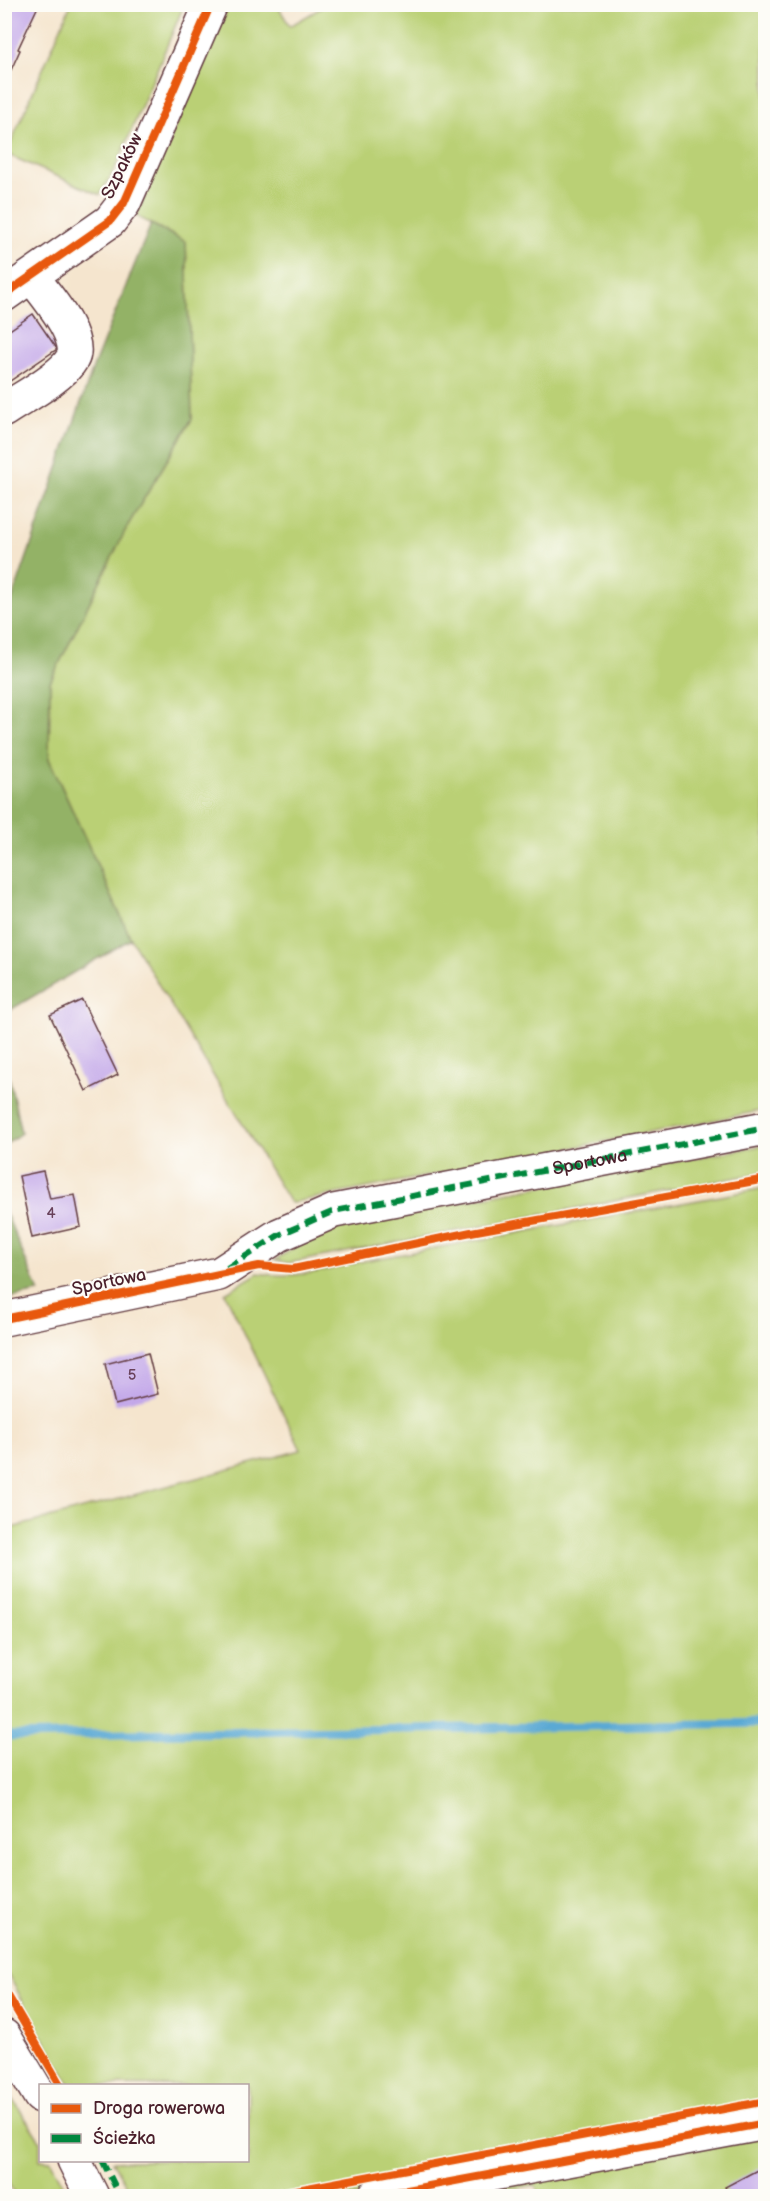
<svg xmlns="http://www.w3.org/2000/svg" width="770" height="2201" viewBox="0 0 770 2201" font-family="'Balsamiq Sans',sans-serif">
<rect width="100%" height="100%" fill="#fdfcf7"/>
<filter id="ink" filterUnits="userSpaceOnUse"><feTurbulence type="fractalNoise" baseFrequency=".0167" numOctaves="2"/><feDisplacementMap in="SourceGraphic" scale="12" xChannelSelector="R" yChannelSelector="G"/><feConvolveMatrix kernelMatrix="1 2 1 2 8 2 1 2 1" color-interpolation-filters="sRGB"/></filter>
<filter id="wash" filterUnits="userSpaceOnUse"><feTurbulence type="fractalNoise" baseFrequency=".008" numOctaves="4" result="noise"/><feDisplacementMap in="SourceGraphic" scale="24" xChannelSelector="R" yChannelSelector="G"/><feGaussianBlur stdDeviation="1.35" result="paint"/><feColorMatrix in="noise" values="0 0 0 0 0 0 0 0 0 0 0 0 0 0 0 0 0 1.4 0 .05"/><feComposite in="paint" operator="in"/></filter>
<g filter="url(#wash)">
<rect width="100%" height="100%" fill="#f5e5ce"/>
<path fill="#bad074" stroke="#827850" stroke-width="1.5" d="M71,4l113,1 -67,160 -17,30 -94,-41z
M229,5h48l13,21 36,-21h439v1105l-475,93 -159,-264 -82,-180 1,-77 78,-157 64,-106 -6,-177 -50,-26z
M765,1145v27l-476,91 -14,-3 52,-34z
M765,1188v1008h-224l-6,-11 -64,11h-339l-20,-35 136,-1v-74l-178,-1 -65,-116 -1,-439 297,-80 -76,-157 33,-20c37,7 71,-3 106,-12z
M4,2085l36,56v19l11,1 18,35h-54l-10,-21z"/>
<path fill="#93b266" stroke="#6e6848" stroke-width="1.5" d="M151,224l35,18 6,177 -64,106 -78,157 -1,77 82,180 -126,74v-393l89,-255z
M4,1053l17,80 -16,12h-1z
M4,1211h1l34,81 -34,7z"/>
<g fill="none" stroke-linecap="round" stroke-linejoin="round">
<path stroke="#5aa9d4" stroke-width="9" d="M4,1736l762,-13"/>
</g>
<g id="blocks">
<path fill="#c3a7e9" d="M4,4h35l-21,45 2,1 -9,20 -7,-3z
M33,314l24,35 -53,36v-51z
M82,1000l36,75 -32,16 -36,-76z
M43,1171l7,28 25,-4 6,32 -49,11 -13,-62z
M148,1353l10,41 -43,11 -10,-41z
M763,2167l3,29h-36l-5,-9z"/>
</g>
</g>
<g filter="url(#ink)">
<use href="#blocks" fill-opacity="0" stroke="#643d43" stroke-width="1.5"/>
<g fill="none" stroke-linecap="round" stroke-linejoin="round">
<g stroke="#643d43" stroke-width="36">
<path id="minor" d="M4,295l106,-74 14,-18 87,-199
M4,410c18,-12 58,-33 68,-51 12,-21 -28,-66 -40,-82
M4,1319l215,-45 60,-39 55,-24 432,-83
M4,2036l36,60
M74,2160l18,36
M375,2196l391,-73"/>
</g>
<use href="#minor" stroke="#fff" stroke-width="33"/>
<g stroke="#00873e" stroke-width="6" stroke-dasharray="12 6" stroke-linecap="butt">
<path id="s1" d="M227,1268l52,-33 55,-24 432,-83"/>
<path d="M102,2160l18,36"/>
</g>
<g stroke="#fdfcf7" stroke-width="11">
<path id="cycleway" d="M4,295l106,-74 14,-18 87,-199
M4,1319l215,-45 40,-8 34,3 178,-37 295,-53
M4,1989l57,97
M265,2196l501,-95
M375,2196l391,-73"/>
</g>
<use href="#cycleway" stroke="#e8590c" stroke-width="8"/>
</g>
</g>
<g text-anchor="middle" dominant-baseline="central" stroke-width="4.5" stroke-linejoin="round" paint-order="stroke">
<g font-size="15" fill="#68415a">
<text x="51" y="1213">4</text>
<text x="132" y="1375">5</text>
</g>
<g font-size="18" fill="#4a1f2b" stroke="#fdfcf7">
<text transform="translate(122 166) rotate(-64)">Szpaków</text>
<text stroke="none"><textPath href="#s1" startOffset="382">Sportowa</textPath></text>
<text transform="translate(109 1282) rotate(-12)">Sportowa</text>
</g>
</g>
<rect width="770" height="2201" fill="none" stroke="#fdfcf7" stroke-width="24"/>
<rect x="39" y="2084" width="210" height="78" fill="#fdfcf7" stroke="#b5a4a5" stroke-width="1.5"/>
<rect x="51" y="2104" width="30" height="9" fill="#e8590c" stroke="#b5a4a5" stroke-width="1.5"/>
<text x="93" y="2114" font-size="18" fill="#4a1f2b">Droga rowerowa</text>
<rect x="51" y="2134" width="30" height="9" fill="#00873e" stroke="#b5a4a5" stroke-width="1.5"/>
<text x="93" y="2144" font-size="18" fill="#4a1f2b">Ścieżka</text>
</svg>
